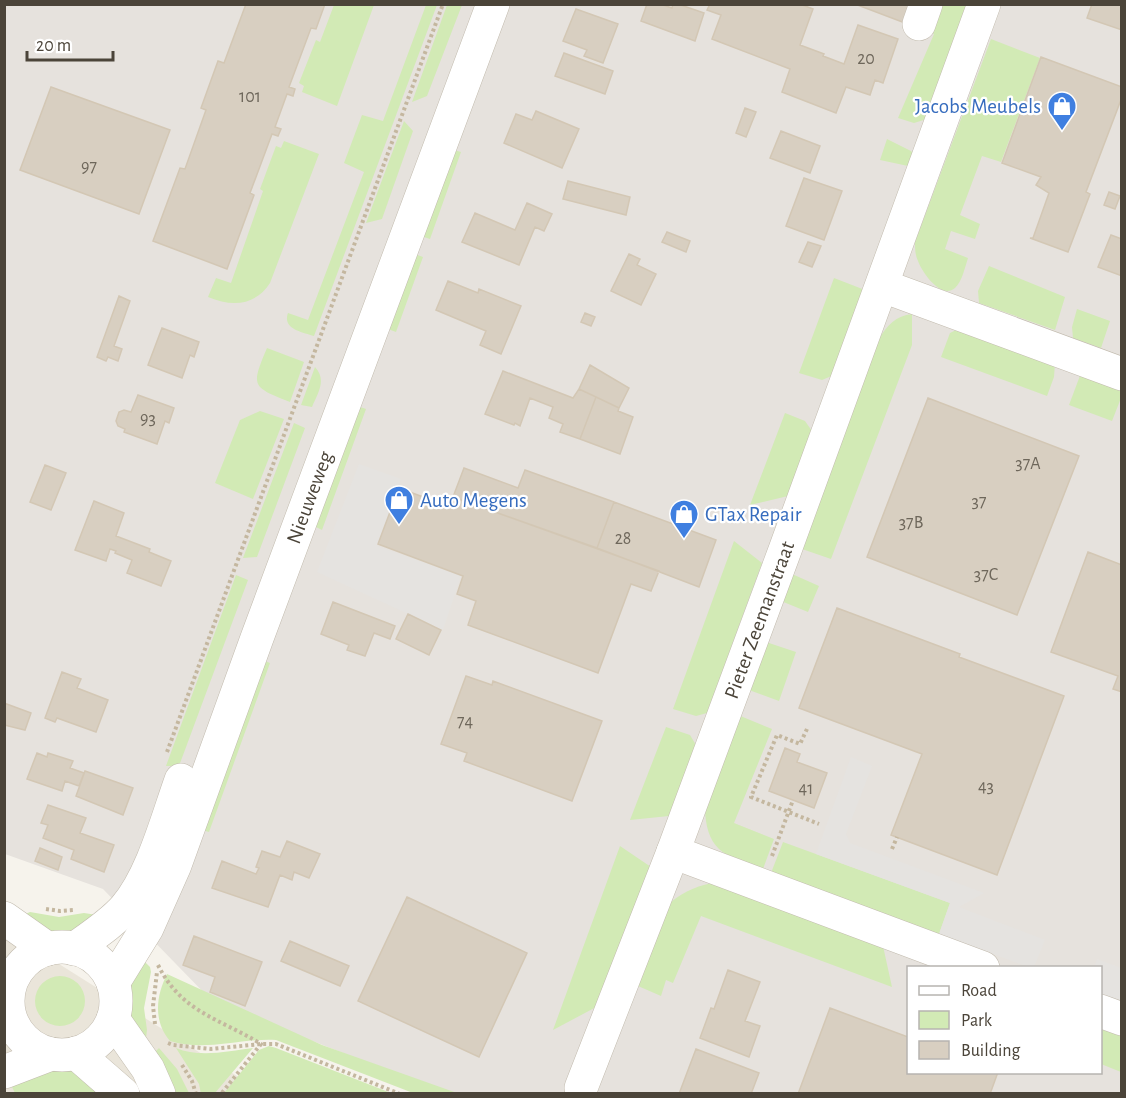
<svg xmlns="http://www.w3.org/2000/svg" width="1126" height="1098" viewBox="0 0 1126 1098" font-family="'Alegreya Sans',sans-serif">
<rect width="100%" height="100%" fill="#f6f3ec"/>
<path fill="#eae5da" d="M5,930l259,163h-259z"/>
<path fill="#e6e2dd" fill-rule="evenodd" d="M4,5h1117v1088h-677l-232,-92 -109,-112 -98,-35zM908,968h192v104h-192z"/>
<path fill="#d2eab5" d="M334,5h40l-37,101 -35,-14 2,-6 -5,-3 17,-43 4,2z
M426,5h11l-123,331c-12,-4 -32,-7 -26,-23l20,7 56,-148 -20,-9 18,-48 21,6z
M447,5h15l-35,91 -15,6z
M935,5h37l-42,113 -16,5 -16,-5 36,-84 -9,-4z
M991,39l49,19 -39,104 -19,-6 -22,59 20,9 -5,15 -24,-8 -6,18 23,9c-3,9 -6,24 -13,30 -14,12 -33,-16 -37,-27 -3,-6 -3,-13 -3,-19z
M404,121l9,10 -31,88 -16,4z
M887,139l24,12 3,3 -6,12 -28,-6z
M284,141l35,13 -49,129c-15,23 -38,24 -62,14l8,-19 15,5 32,-92 -3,-2 16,-43 5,2z
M447,148l14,4 -31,87 -15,-5z
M412,253l11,4 -27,75 -8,-3z
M989,266l76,31 -10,33 -76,-27 -1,-12z
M834,278l31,12 -31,85 -12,5 -23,-7z
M1077,309l33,12 -9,27 -28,-10 -1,-11z
M912,314v31l-81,214 -29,-10 77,-210c8,-14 17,-23 33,-25z
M960,328l95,35 -1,14 -7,19 -106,-39 9,-24z
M267,348l37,14 -14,40c-39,-15 -39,-16 -23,-54z
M315,367c12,13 3,26 -3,40l-11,-2z
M1081,373l39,15 1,10 -9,23 -43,-16z
M352,404l14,5 -44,121 -6,-3 -3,-7z
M260,411l24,8 -31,80 -38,-16 25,-63z
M785,413l20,8 7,10 -24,65 -38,9z
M294,423l11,5 -48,129 -14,1z
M734,541l28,22 -55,150 -11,3 -23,-7z
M792,574l27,12 -11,26 -27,-11z
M236,575l12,5 -69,186h-13z
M766,642l30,10 -17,49 -30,-11z
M257,658l13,5 -61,169 -14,-4z
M738,715l34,14 -38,94 40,16 -11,30c-35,-13 -55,-15 -58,-57z
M666,727l24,8 6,10 -27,71 -39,4z
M783,842l167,61 -11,31 -168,-61z
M620,846l31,21 -51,138 -47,25z
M718,882l165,64 9,41 -191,-71 -28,67 -7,-3 -5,16 -23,-10 33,-84c15,-12 28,-17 47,-20z
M30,912l29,5 25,-4 13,2 -19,16 -28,3 -27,-19z
M140,957l10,10 1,5 -7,36 3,22 -1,8 -19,-24 3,-28z
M167,974l155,71 135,48h-44l-137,-53c-36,-2 -71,12 -106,1 -17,-20 -14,-45 -3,-67z
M35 1001a25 25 0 1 1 50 0a25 25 0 1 1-50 0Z
M1100,1027l21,8v37l-20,-8z
M269,1046l7,2 115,45h-167l35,-43z
M159,1048l18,21 12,24h-17l-22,-36z
M176,1048c23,10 53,3 77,0l-38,45 -14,1 -2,-10z
M57,1067l18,4 31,22h-91l-7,-14z"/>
<path fill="#e5e3e0" d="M359,464l42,15 -24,67 84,30 -18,54 -126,-58z
M851,757l21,9 -26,68 4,9 134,50 -25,14 86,33 -11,27h-6l-89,-33 11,-31 -134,-49z
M1097,959l24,9v34l-20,-7 -1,-27h-6z"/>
<path fill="#d8cfc1" stroke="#d3c7b4" stroke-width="1.5" d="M246,4h79l-9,25 -5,-1 -22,59 6,2 -2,7 -6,-2 -12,33 6,2 -3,7 -6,-2 -22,59 4,2 -27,74 -74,-28 27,-73 5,1 21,-59 -5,-2 17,-47 6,2z
M647,4h13l12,4 1,-4h5l26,9 -9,28 -54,-20z
M710,4h90l13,5 -13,36 24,9 -1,2 21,8 14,-39 40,14 -15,44 -8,-3 -5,15 -24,-8 -10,26 -54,-21 8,-23 -78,-30 9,-24 -14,-5z
M855,4h56l-6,19z
M1092,4h30v26l-35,-12z
M576,9l42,15 -15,39 -19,-7 3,-6 -24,-9z
M564,53l49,18 -8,23 -50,-18z
M1041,57l81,30v10l-36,95 4,2 -22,58 -38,-14h3l16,-45 -13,-8 5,-8 -39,-14z
M51,87l119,43 -31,84 -119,-44z
M745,108l11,4 -10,25 -10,-4z
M536,111l43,18 -17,39 -58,-25 12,-29 16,6z
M781,131l39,15 -10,27 -40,-15z
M804,178l38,13 -18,49 -38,-14z
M568,181l62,16 -4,18 -63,-16z
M1109,192l11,4 -5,13 -11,-4z
M527,203l25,11 -8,17 -9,-4 -16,38 -57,-23 13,-29 40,17z
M667,232l23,9 -4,11 -24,-10z
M1111,235l11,4v37l-24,-9z
M808,242l13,4 -9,21 -13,-5z
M629,254l11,5 -3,6 19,9 -15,31 -30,-14z
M448,281l30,12 1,-4 42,17 -20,48 -21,-9 6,-14 -50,-21z
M119,296l11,5 -16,45 8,3 -4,12 -10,-4 -2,4 -9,-4z
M585,313l10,4 -4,9 -10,-4z
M162,328l37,14 -5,15 -4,-2 -8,23 -34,-13z
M590,365l39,23 -10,20 -40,-19z
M503,371l70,27 6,-9 17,8 -16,42 -20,-7 3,-8 -14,-6 4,-11 -23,-9 -10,28 -5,-3 -1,2 -29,-11z
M138,395l36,13 -5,15 -4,-2 -8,23 -33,-12 1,-3 -7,-3 -2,-5 3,-9 5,-2 7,2z
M596,397l23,11 -1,3 15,6 -13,37 -40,-15z
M928,398l151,58 -62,159 -150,-58z
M45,465l21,8 -15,37 -21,-8z
M464,468l54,20 7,-18 89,32 -17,46 -144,-51z
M399,488l51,19 3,-10 206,74 -8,20 -20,-7 -33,89 -130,-48 8,-24 -19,-7 6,-18 -85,-32z
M94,501l30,12 -8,23 34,13 -1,3 22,9 -10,25 -34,-13 5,-13 -17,-7 1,-2 -6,-2 -4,12 -31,-11z
M614,502l102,38 -17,47 -102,-39z
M1088,552l34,13v127l-9,-3 5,-13 -67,-24z
M333,602l62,24 -5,13 -16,-6 -9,23 -18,-6 2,-5 -28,-11z
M837,608l123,46 -1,3 105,39 -67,179 -106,-40 31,-81 -123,-46z
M408,614l33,16 -12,25 -33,-16z
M62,672l19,7 -4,9 31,12 -12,32 -39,-14 -2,4 -10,-4z
M466,676l26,9 1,-4 109,40 -30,80 -108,-40 3,-8 -26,-9z
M4,703l27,10 -6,17 -21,-5z
M785,748l15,6 -3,8 30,11 -13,35 -45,-17z
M37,753l10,4 1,-4 25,8 -3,7 14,5 -5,13 -14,-5 -3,10 -35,-12z
M85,771l48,17 -10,27 -47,-19z
M48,805l38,13 -6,15 34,12 -10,27 -33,-13 3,-9 -31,-12 5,-13 -7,-2z
M287,841l33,13 -11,24 -15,-6 -2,8 -12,-5 -12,32 -56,-19 10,-27 34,13 3,-6 -3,-1 6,-16 18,6z
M40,848l22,9 -4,13 -23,-9z
M407,897l120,56 -48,104 -121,-56z
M194,936l68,26 -17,44 -35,-14 5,-15 -32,-12z
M290,941l59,25 -9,20 -59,-25z
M728,970l32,12 -15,39 15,5 -11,31 -49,-19 11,-30 3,1z
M830,1008l78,29v35h90l-8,22h-192z
M696,1049l63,24 -8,21h-72z"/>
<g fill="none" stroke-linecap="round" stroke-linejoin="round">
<g stroke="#c2bbae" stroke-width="34">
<g id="minor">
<path d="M919,24l7,-20"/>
<path d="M883,286l239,88"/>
<path d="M673,852l310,116"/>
<path d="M4,918l44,31"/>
<circle cx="62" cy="1001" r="54"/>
<path d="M74,949c18,-13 37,-25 51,-41 27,-31 42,-89 56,-128"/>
<path id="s1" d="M113,983l34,-55 28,-63 82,-227 236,-634"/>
<path d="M1100,1011l22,8"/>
<path d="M113,1019l35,50 11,25"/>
<path d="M76,1053l47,41"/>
<path d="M4,1072l47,-18"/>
<path id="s2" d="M581,1088l92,-236 112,-302 199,-546"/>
</g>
</g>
<path stroke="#c4b79f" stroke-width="4" stroke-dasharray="3 3" stroke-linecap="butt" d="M807,729l-7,15 -23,-9 -26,62 68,27
M167,752l276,-748
M892,849l5,-12
M772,856l21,-56
M46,909l14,2 14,-1
M158,965c24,48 61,53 103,79l-40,50
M155,1024l-2,-18 4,-34
M168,1043l5,2 38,4 50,-5h15l124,50
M182,1065l10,16 4,13"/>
<use href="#minor" stroke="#fff" stroke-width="33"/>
</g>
<defs>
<g id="shop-pin" transform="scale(1.5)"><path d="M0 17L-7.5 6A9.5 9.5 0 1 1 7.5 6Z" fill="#3f7fe0" stroke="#fff"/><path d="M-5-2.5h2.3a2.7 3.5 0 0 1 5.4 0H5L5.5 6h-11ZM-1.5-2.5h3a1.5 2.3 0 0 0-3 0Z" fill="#fff"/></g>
</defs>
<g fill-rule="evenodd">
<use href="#shop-pin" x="1062" y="106"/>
<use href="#shop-pin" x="399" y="500"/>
<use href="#shop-pin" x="684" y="514"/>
</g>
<g text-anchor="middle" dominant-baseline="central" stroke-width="4.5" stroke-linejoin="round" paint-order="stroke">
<g font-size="18" fill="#6e675b">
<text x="866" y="59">20</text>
<text x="250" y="97">101</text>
<text x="89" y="167">97</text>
<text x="148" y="419">93</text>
<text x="1028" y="464">37A</text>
<text x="979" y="502">37</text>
<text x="911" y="523">37B</text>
<text x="623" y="539">28</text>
<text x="986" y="575">37C</text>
<text x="465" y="722">74</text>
<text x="986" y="787">43</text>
<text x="806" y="789">41</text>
</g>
<g font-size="21" fill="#366cbe" stroke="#fff" text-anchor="start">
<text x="1041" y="106" text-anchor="end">Jacobs Meubels</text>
<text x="420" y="500">Auto Megens</text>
<text x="705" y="514">GTax Repair</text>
</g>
<g font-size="21" fill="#4b4439" stroke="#fff">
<text stroke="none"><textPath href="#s1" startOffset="525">Nieuweweg</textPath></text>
<text stroke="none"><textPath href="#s2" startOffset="501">Pieter Zeemanstraat</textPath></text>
</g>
</g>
<rect width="1126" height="1098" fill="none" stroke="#4b4439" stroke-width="12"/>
<rect x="907" y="966" width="195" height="108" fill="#ffffff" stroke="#b7b4b0" stroke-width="1.5"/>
<rect x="919" y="986" width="30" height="9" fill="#ffffff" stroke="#b7b4b0" stroke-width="1.5"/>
<text x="961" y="996" font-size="18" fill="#4b4439">Road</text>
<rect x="919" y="1011" width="30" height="18" fill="#d2eab5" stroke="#b7b4b0" stroke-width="1.5"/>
<text x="961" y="1026" font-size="18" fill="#4b4439">Park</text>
<rect x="919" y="1041" width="30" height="18" fill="#d8cfc1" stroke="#b7b4b0" stroke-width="1.5"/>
<text x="961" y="1056" font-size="18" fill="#4b4439">Building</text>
<path d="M27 51v9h86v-9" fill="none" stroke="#4b4439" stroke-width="3"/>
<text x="36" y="51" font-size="18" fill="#4b4439" stroke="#ffffff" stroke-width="4.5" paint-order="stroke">20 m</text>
</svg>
